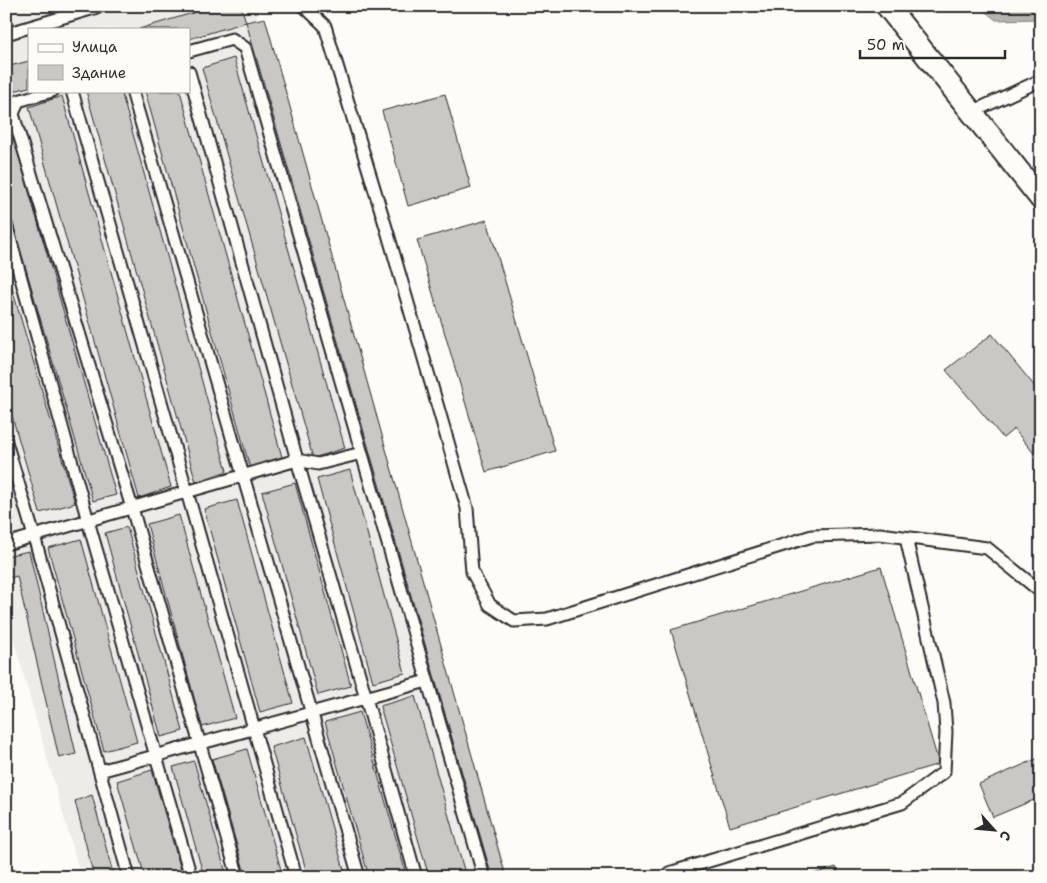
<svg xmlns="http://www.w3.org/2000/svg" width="1047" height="883" viewBox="0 0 1047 883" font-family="'Shantell Sans',sans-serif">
<rect width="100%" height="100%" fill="#fdfcf7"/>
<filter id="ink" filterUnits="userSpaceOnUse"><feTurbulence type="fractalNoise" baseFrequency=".02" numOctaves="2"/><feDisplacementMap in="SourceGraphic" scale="10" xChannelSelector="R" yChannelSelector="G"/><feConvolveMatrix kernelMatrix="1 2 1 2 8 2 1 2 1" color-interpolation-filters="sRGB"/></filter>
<g filter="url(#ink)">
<path fill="#edece8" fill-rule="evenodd" d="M6,6h248l254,871h-427l-75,-264zM29,29h160v62h-160z"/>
<path fill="#b5b4b1" stroke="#7e7d7b" d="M978,6h63v13l-45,1z"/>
<path fill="#c9c8c4" stroke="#2b2b2b" d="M216,6h25l5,16 -57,17v-10h-50z
M265,18l241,859h-14l-246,-855z
M234,58l111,390 -32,10 -111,-390z
M29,61v26l-23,6v-26z
M86,91h35l106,380 -31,11z
M145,91h35l102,366 -32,11z
M445,94l26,94 -63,18 -26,-95z
M62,96l109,391 -32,11 -110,-391z
M6,111l110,384 -23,6 -87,-301z
M487,220l68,231 -69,21 -69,-232z
M6,268l69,235 -35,10 -34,-118z
M992,334l49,60v68l-27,-33 -11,9 -57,-68z
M350,470l55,203 -32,9 -56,-203z
M295,483l56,203 -33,9 -56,-203z
M6,492l8,29 -8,2z
M237,500l56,203 -33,9 -56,-203z
M179,515l56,203 -33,9 -55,-203z
M127,527l56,204 -22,6 -56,-204z
M81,539l56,203 -33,9 -56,-203z
M29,551l47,203 -17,4 -42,-182 -11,3v-23z
M881,567l58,197 -209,63 -59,-197z
M415,696l51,181h-37l-49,-171z
M360,712l47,165h-38l-44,-155z
M306,737l40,140h-38l-37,-130z
M247,749l36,128h-37l-34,-118z
M1041,757v40l-48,20 -14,-33z
M194,761l33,116h-23l-31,-110z
M152,770l31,107h-38l-28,-96z
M92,795l22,82h-20l-19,-76z
M836,867l3,10h-35z"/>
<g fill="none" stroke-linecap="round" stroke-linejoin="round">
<g stroke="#2b2b2b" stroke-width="15">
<path id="service" d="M304,6l21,20 63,208 79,274 5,64 18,33 24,16 33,-2 265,-83 68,-2 107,14 54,44
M6,34l95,-28
M189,51l43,-12 13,9 239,829
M189,72l108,388 69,238 50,179
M52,91l-34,10 -5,13 119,394 106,369
M72,91l115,401 109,385
M132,91l227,786
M972,112l69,-32
M6,224l82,297 103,356
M6,442l28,94 95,341
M6,544l291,-84 21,4 44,-11
M100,771l327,-90
M667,877l2,-4 233,-70 42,-31 2,-40 -2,-29 -38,-165"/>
</g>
<g stroke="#2b2b2b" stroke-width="25">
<path id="minor" d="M887,6l154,193"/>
</g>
<use href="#service" stroke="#fdfcf7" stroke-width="11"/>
<use href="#minor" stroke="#fdfcf7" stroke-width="21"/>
</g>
</g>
<rect width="1047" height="883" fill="none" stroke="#fdfcf7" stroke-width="25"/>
<rect x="12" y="12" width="1022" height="858" fill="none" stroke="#2b2b2b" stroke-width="2" filter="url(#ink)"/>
<rect x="28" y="28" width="162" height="65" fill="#fdfcf7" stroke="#a9a8a5"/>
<rect x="38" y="44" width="25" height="8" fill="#fdfcf7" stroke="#a9a8a5"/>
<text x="72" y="52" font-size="15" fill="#2b2b2b">Улица</text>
<rect x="38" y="65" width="25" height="15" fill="#c9c8c4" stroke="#a9a8a5"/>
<text x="72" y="78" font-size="15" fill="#2b2b2b">Здание</text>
<g transform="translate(994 830) rotate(117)" stroke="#fdfcf7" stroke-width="4" paint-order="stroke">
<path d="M0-4L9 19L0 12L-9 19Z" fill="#2b2b2b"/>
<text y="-8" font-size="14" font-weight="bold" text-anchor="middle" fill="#2b2b2b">С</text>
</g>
<path d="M860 50v8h145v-8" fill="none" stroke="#2b2b2b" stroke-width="2.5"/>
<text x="867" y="50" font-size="15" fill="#2b2b2b" stroke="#fdfcf7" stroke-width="4" paint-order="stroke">50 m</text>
</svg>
